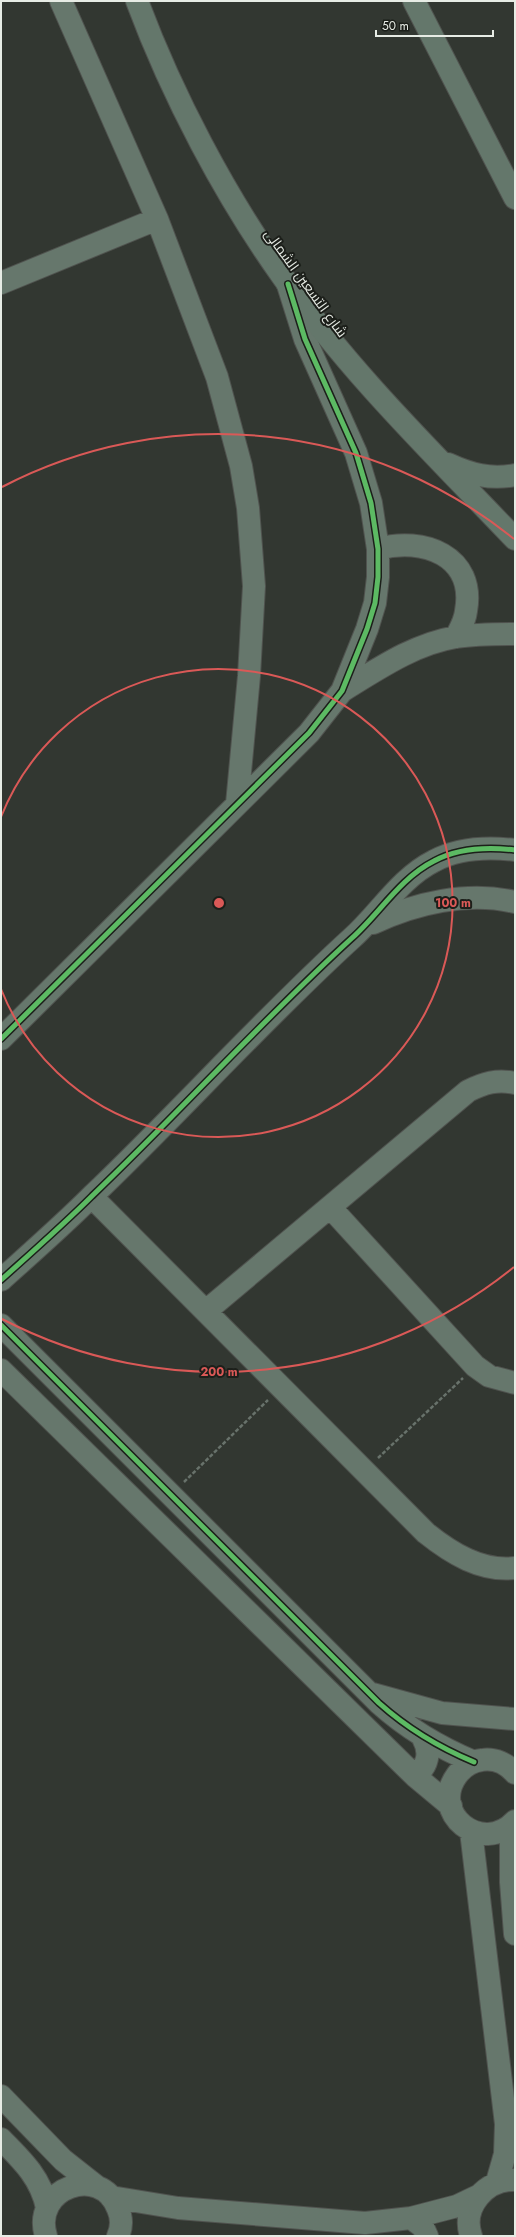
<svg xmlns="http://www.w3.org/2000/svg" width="516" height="2237" viewBox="0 0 516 2237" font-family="Jost,Cairo,sans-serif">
<rect width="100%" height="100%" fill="#323731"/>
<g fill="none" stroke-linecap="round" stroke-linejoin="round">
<g stroke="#50534f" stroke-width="24">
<path id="minor" d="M61,1l96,218 60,158 24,89 7,42 6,78 -5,90 -12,128
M1,283l156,-64
M378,549c45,-13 98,7 88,62 -1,10 -6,18 -10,26
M342,691c36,-22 72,-47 114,-54 19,-3 40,-3 59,-3
M373,923c43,-20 94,-32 142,-21
M1,1039l308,-306 33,-42 25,-62 8,-26 3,-26v-28l-7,-46 -15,-50 -51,-114 -17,-54
M92,1197l334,336c25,20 55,39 89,35
M330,1207l145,159 14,10 26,7
M1,1280c30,-27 62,-55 91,-84 88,-84 169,-175 260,-258 27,-24 48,-60 82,-77 24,-13 55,-14 81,-11
M206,1311l262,-220c16,-8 29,-12 47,-8
M1,1325l378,378c29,26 59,44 95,59
M1,1370l414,406 36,30
M373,1694l69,19 73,6
M515,1773c-8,-9 -20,-15 -33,-13 -10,1 -19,7 -25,15 -28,38 25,81 58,46
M415,1776c13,-10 16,-23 8,-38
M511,1825v57l4,52
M471,1831l35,293 -1,30 -8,28
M1,2096l62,64 33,26
M1,2139c21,21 40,39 46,69
M111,2197l67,11 187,15 46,-5 46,-12 21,-10
M411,2218l12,9 4,9
M46,2236c-15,-48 55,-73 72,-27 4,9 4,18 0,27
M471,2236c-10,-29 15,-57 44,-56"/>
</g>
<g stroke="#50534f" stroke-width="24">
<path id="major" d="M137,1c35,94 88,195 146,276 67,96 152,178 232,262
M414,1l101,197
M448,464c22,10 42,16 67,11"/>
</g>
<path stroke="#68726b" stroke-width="2.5" stroke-dasharray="4 2" stroke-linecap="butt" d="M378,1458l85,-80
M184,1482l84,-82"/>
<use href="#minor" stroke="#66776c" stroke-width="22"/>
<use href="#major" stroke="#64776b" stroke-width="22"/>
<g stroke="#1c1f1a" stroke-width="8">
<path id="cycleway" d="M1,1039l308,-306 33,-42 25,-62 8,-26 3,-26v-28l-7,-46 -15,-50 -51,-114 -17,-55
M1,1280c30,-27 62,-55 91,-84 88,-84 169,-175 260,-258 27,-24 48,-60 82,-77 24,-13 55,-14 81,-11
M1,1325l378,378c29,26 59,44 95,59"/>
</g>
<use href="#cycleway" stroke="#5cba63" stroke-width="5"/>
</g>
<g fill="none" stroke="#da5957" stroke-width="2">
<path d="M1 817A234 234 0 1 1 1 989"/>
<path d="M514 1267A469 469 0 0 1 2 1319M2 487A469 469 0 0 1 514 539"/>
</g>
<g text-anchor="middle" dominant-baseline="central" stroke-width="4" stroke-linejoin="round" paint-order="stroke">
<g font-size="14" fill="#e7ece5" stroke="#1c1f1a">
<text transform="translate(306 283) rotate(54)">شارع التسعين الشمالى</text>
</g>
</g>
<circle cx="219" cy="903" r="6" fill="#da5957" stroke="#1c1f1a" stroke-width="2"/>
<g font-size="12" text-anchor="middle" font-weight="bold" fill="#da5957" stroke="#1c1f1a" stroke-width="4" stroke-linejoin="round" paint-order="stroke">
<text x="453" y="907">100 m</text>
<text x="219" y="1376">200 m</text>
</g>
<rect width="516" height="2237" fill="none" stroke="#e7ece5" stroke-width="4"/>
<path d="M376 30v6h117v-6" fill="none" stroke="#e7ece5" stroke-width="2"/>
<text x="382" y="30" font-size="12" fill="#e7ece5" stroke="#1c1f1a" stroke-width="3" paint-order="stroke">50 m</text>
</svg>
